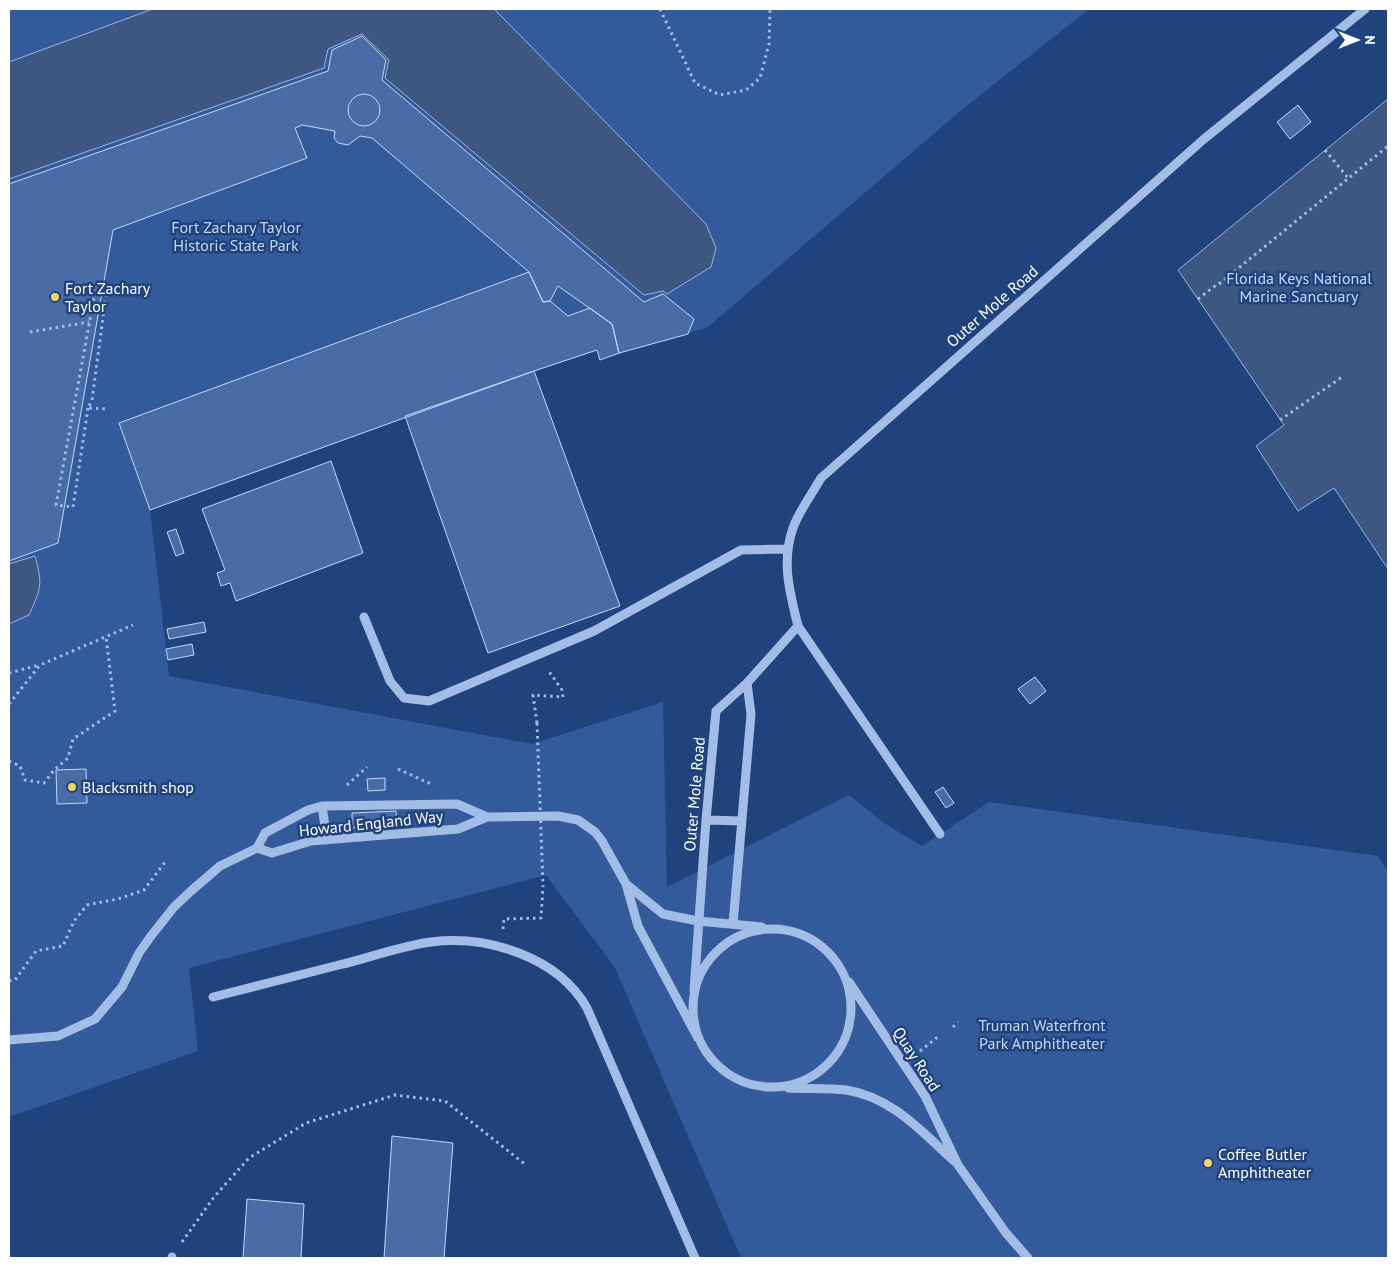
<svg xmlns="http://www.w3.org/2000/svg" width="1397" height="1267" viewBox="0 0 1397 1267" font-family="'PT Sans',sans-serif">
<rect width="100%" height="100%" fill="#20427d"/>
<path fill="#335b9b" d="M9,9h1080l-131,104 -250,214 -108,33 -3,-10 -63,21 -384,139 19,166 363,68 131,-42 4,185 182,-92 35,28 38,23 67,-44 389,54 10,15v387h-647l-126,-290 -69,-93 -357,93 9,83 -189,66z"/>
<path fill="#3e5782" stroke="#97b7e8" d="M153,9h341l212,215 10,24 -5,19 -44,27 -4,-3 -19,4 -259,-217 4,-18 -27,-26 -34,15 -4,19 -315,111v-117z
M1388,99v470l-54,-81 -36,23 -42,-65 28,-21 -106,-155z
M35,556c8,29 6,32 -6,59l-20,9v-60z"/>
<path fill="#496ca6" stroke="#c7d9f5" d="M362,36l24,24 -4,20 262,222 19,-8 31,25 -6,15 -69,19 -7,-29 -54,-38 -8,15 -7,1 -14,-30 -157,-134 -12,-2 -12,9 -10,-2 -4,-5 1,-7 -33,-6 -7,3 12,30 -194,72 -55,313 -49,18v-377l319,-113 4,-21z
M348 110a16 16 0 1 1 32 0a16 16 0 1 1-32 0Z
M1298,105l13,17 -21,17 -13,-17z
M529,272l14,30 7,-1 18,15 22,-8 22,16 7,29 -19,7 -3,-10 -63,21 -384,139 -31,-87z
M534,371l86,235 -132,47 -83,-237z
M331,461l32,92 -127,48 -6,-18 -9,3 -4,-13 8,-3 -23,-61z
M176,529l8,24 -8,3 -9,-24z
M204,622l2,10 -37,7 -2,-10z
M192,644l2,11 -26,5 -2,-11z
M1035,677l11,14 -16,13 -12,-15z
M86,769l1,34 -30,1 -1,-34z
M385,778v12l-17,1 -1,-12z
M943,787l11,16 -8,5 -11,-16z
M396,811l1,16 -45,1v-15z
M392,1136l61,7 -9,115h-60z
M247,1199l57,5 -3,54h-58z"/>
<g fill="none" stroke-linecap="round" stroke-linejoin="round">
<path stroke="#a3bde7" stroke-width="3" stroke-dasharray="2.5 4" stroke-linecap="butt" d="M660,9l35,74 25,12 26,-5 14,-12 9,-34 1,-35
M1325,150l23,28
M1219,284l169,-138
M1198,299l21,-16
M30,332l59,-10
M88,408l-15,99 -17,-2 39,-213 11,3 -14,105 -4,8 20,1
M1280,420l62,-43
M9,673l30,-8
M9,704l31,-39 93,-40
M537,723l-4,-28 30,2 -1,-7 -14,-20
M9,761l11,5 5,14 19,3 10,-13 14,-12 5,-19 42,-28 -9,-74
M398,769l33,15
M347,785l20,-18
M503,929l1,-10 37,-1 2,-32
M9,981l6,-1 21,-29 27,-5 11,-25 13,-16 31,-6 26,-9 21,-28
M953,1027l5,-5
M920,1051l19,-15
M182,1242l32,-45 35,-39 57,-35 89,-28 50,6 81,64"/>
<path stroke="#a3bde7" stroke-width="9" d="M364,617l26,64 14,17 25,3 165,-70 147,-81 46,-1
M798,626l142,208
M322,806l5,34
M706,820l36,1
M257,848l15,5 39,-12 147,-12 29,-12 71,-1 20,4 17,12 7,9 24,43 12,42 60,112
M626,884l37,30 35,7 64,6
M733,924l18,-210 -4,-31
M693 1008a79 79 0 1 1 158 0a79 79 0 1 1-158 0Z
M849,982l76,114 33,69 48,68 22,25
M694,991l12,-171 10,-109 31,-28 51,-57c-8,-33 -17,-64 -5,-98 6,-17 19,-34 28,-50l383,-339 161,-130
M213,997c42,-11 84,-21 126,-32 30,-7 61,-19 92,-23 57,-7 127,15 156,66l108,250
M9,1040l49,-4 37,-17 27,-32 17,-34 12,-17 23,-29 17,-16 29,-25 37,-18 8,-15 43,-23 14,-4 135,-2 30,13
M788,1088c19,1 40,0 58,2 46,7 76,42 108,71
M172,1257v1"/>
<path stroke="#a3bde7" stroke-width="3" stroke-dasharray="2.5 4" stroke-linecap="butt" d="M537,723l6,163"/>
</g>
<g fill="#f4d464" stroke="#20427d" stroke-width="2">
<circle cx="55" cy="297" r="5"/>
<circle cx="72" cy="787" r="5"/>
<circle cx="1208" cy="1163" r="5"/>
</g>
<g text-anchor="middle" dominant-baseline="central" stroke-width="5" stroke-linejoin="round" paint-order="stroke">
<g font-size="16" fill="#c7d9f5" stroke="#20427d">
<text x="236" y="227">Fort Zachary Taylor<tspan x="236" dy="18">Historic State Park</tspan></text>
<text x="1299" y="278">Florida Keys National<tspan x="1299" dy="18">Marine Sanctuary</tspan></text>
<text x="1042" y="1025">Truman Waterfront<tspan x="1042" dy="18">Park Amphitheater</tspan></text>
</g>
<g font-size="16" fill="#fff" stroke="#20427d" text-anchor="start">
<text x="65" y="288">Fort Zachary<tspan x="65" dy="18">Taylor</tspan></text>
<text x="82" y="787">Blacksmith shop</text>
<text x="1218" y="1154">Coffee Butler<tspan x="1218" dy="18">Amphitheater</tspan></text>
</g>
<g font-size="16" fill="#fff" stroke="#20427d">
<text transform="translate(992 306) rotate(-41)">Outer Mole Road</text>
<text transform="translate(694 794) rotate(-85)">Outer Mole Road</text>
<text transform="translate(371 823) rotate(-6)">Howard England Way</text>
<text transform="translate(917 1059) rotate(57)">Quay Road</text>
</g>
</g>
<rect width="1397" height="1267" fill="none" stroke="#ffffff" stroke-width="20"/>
<g transform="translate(1357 40) rotate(90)" stroke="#20427d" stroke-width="4" paint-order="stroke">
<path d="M0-4L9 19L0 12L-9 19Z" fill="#ffffff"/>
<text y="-8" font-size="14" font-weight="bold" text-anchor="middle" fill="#ffffff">N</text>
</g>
</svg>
